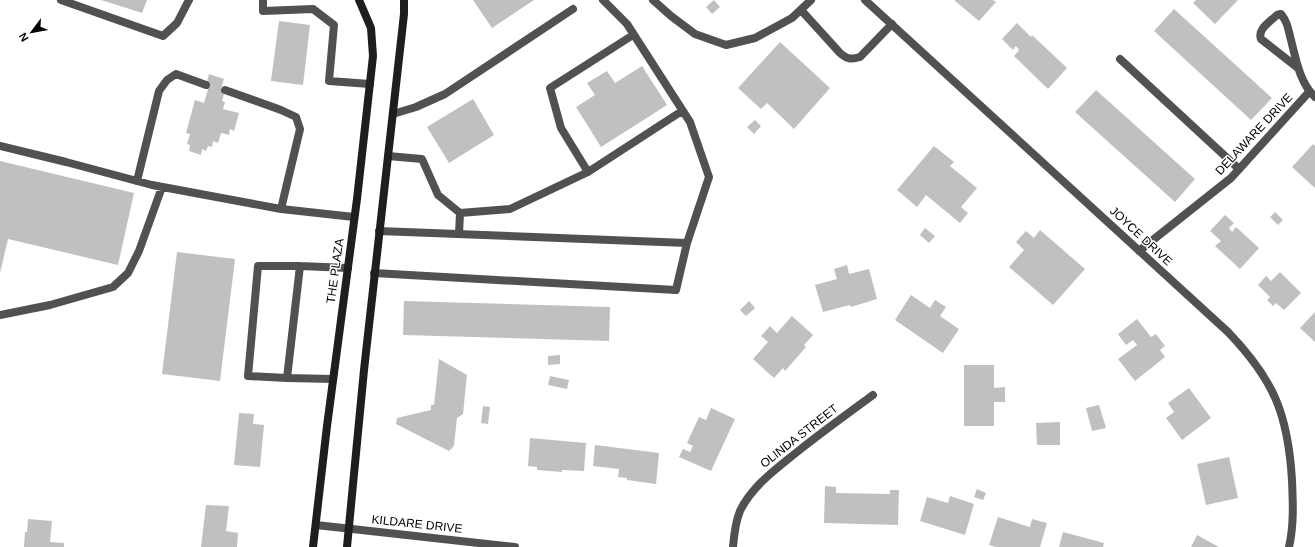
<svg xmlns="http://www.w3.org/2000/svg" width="1315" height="547" viewBox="0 0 1315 547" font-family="Helvetica,sans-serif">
<rect width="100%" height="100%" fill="#fff"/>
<path fill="#c0c0c0" d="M101,0h46l-5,13z
M473,0h61l-42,28z
M714,0l6,7 -8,7 -6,-7z
M954,0h39l3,2 -17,19z
M1196,0h42l-23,24 -22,-21z
M1174,9l98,89 -21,22 -97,-89z
M279,21l31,4 -7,60 -32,-4z
M1017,23l14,14 1,-2 35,33 -19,21 -34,-33 5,-6 -3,-4 -3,4 -11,-11z
M780,42l50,46 -36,41 -27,-26 -6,6 -23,-21z
M642,66l25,39 -66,42 -25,-40 19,-12 -8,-12 20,-12 8,12z
M209,74l15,5 -3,10 4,1 -3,11 3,1 -2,7 16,4 -5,18 -4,-2 -1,6 -8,-2 -3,10 -5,-2 -1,6 -4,-1 -2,5 -4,-2 -1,6 -12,-4 1,-6 -3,-1 3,-10 -4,-1 9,-33 9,3 5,-17 -3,-1z
M1096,90l99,89 -20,23 -100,-90z
M473,99l21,36 -45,28 -22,-36z
M755,120l6,6 -7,8 -7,-7z
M1313,144l2,2v42l-23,-21z
M934,146l20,16 -4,4 27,22 -16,19 7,6 -8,10 -34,-28 -9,12 -20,-17z
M0,161l134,32 -16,72 -110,-26 -8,34z
M1275,212l8,8 -5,5 -8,-8z
M1225,215l9,8 -5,5 3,4 4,-5 23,21 -19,21 -25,-23 6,-5 -11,-10z
M925,228l10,8 -6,7 -9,-8z
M1040,230l45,39 -32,36 -44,-38 15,-17 -8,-8 10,-11 8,7z
M177,252l58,7 -15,122 -58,-7z
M847,265l2,9 20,-5 8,30 -26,8 -1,-2 -27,7 -8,-27 22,-6 -3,-10z
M1280,272l21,21 -17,17 -8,-7 -3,3 -6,-6 3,-3 -12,-12 8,-9 5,5z
M911,295l19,13 5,-8 11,7 -6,9 19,13 -16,24 -48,-33z
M404,301l206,6 -1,34 -206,-6z
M749,301l6,7 -9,8 -6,-6z
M1315,312v30l-15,-14z
M792,316l21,19 -9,10 2,2 -21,24 -2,-3 -9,10 -21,-19 15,-17 -7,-6 9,-10 7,7z
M1137,319l14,18 5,-3 9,12 -5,4 5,7 -30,24 -17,-22 19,-14 -4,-5 -7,5 -8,-11z
M560,355v9l-12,1v-9z
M439,359l28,16 -4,39 -6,4 -3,28 -5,5 -53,-27 1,-6 34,-8v-5h3z
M964,365h30v23l11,-1v15h-11v24h-30z
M550,376l19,4 -2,9 -19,-4z
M1189,388l22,30 -29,22 -16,-22 8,-6 -6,-9z
M1099,405l7,23 -14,3 -6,-23z
M483,406l7,1 -2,17 -7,-1z
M711,408l24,11 -24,52 -32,-14 4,-8 7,3 3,-6 -6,-3 12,-26 7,3z
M239,413l15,1 -1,10 11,1 -4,42 -26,-2z
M1060,422v23h-23l-1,-22z
M530,438l56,5 -2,28 -22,-1v2l-25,-2v-3l-9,-1z
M595,445l64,8 -3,31 -29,-4v-2l-9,-1 1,-8 -26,-3z
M1229,457l9,41 -32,7 -9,-41z
M825,486l11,1v6l54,1v-4h9l-1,35 -74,-2z
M977,489l9,4 -3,7 -9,-3z
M950,496l24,8 -9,31 -45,-14 7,-24 21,6z
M206,505l23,1 -3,25 12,2 -1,14h-36z
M998,517l32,10 2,-8 15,4 -7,24h-44l-7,-2z
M28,519l24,2 -2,21 14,1v4h-40l1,-15h2z
M1063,532l41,11 -1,4h-44z
M1197,535l22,12h-28z"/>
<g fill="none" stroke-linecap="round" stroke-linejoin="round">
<path stroke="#515151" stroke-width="8" d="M61,0l102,36 14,-13 12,-23
M263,0v11l50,-2 21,16 -5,56 41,3
M603,0l24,24 63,98 19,55 -22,66
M653,0l18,16 24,18 31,11 29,-7 37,-20 19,-18
M801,10l39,43c7,6 11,7 20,4l32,-33
M633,35l-83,53 11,40 27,44 94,-61
M1120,59l119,110
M1298,68l-37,-29c-4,-10 10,-18 16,-24l4,-1c7,9 7,15 10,26 5,20 9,43 24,57
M225,90l56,20 15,7 4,12 -19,80
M393,114l23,-7 29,-13 128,-85
M0,146l66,16 86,23 129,24 73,8
M388,156l34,3 16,36 22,18
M137,181l22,-90 8,-11 9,-6 30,11
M459,234l1,-21 50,-4 78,-37
M374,273l302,17 11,-47 -308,-12
M0,315l50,-10 63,-18 15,-14 11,-22 23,-64
M287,378l13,-112
M333,379l-46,-1 -39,-2 10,-110h42l48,2"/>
<path stroke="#515151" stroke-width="8" d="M865,0l363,332c46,48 60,82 64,148 1,23 2,45 -3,67
M1139,251l92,-73 78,-86
M316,525l199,22
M733,547c1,-12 2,-24 7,-36 12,-25 36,-42 57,-59 25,-20 50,-38 76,-57"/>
<path stroke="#1e1e1e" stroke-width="8" d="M313,547l14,-121 30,-227 16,-143 -2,-28 -12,-28
M347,547l17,-177 40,-356v-14"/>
</g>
<g text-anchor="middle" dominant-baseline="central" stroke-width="3" stroke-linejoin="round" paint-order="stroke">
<g font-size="12" fill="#000" stroke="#fff">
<text transform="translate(1254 134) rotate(-47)">DELAWARE DRIVE</text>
<text transform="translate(1141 236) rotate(43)">JOYCE DRIVE</text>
<text transform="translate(335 271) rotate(-82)">THE PLAZA</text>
<text transform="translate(799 436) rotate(-38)">OLINDA STREET</text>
<text transform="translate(417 524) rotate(6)">KILDARE DRIVE</text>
</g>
</g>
<g transform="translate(32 32) rotate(238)" stroke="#ffffff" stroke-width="3" paint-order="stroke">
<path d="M0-3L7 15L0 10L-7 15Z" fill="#000000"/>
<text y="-6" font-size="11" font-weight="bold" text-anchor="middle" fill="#000000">N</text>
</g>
</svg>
